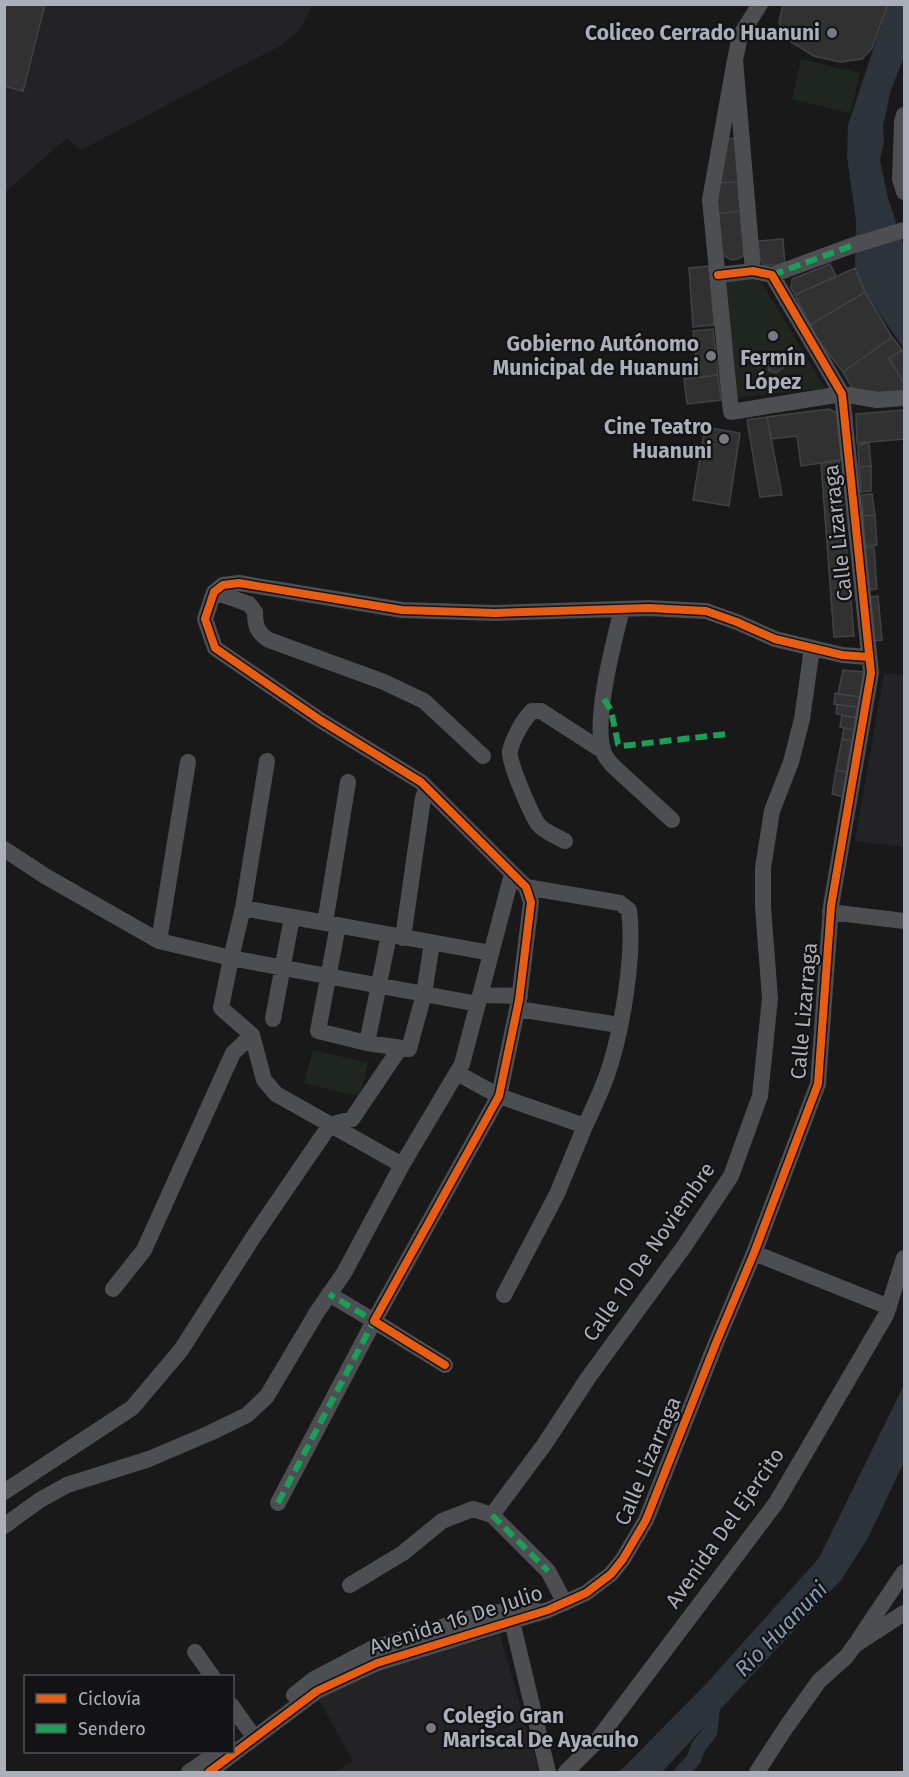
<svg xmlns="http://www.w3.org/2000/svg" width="909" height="1777" viewBox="0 0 909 1777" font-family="'Fira Sans',sans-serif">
<rect width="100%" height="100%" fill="#191919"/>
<path fill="#232325" d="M5,5h308l-14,26 -19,15 -199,104 -14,-12 -62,54z
M884,673l20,2v172l-49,-6z
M500,1635l39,135 -1,2h-199l-1,-2 15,-9 -37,-66 49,-23z"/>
<path fill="#1f2620" d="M801,59l59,14 -10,40 -58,-14z
M754,279l8,4 63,105 -90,10 -10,-118z
M313,1050l55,13 -8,34 -56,-14z"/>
<path fill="#2c333b" d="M888,5h16v52l-13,33 -8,36 1,16 -4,18 8,38 16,49v102l-39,-57 -10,-24 1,-47 -9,-64 1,-32z
M904,1385v77l-36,76 -27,42 -179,192h-43l87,-88 113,-126z"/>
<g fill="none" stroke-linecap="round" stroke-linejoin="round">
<path stroke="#2c333b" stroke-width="15" d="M682,1772l12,-13 4,-12 12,-15 3,-29"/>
</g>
<path fill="#313131" stroke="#414245" stroke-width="1.5" d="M4,4h41l-22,87 -19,-5z
M783,4h105l-16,44 -10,11 -22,3 -26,-6 -23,-14 -12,-19z
M736,138l2,44 -20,1 8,-44z
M738,182l2,29 -23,3 1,-31z
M740,211l4,44 -6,4 -6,1 -10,-5 -5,-41z
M783,239l2,26h-21l-4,-6 -2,-18z
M830,264l6,12 -41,19 -4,-7 1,-9z
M709,266l5,59 -21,2 -4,-59z
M855,268l10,24 -55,33 -15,-30z
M865,292l27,45 -49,35 -26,-33 -7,-14z
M713,329l5,46 -20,2 -5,-46z
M892,337l10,13 -13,8 15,26v11l-49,-2 -12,-21z
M902,350l2,5v29l-15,-26z
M773,357l8,2 2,9 -7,5 -7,-2 -2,-8z
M718,375l3,25 -34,4 -3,-25z
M829,409l8,4 6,47 -42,6 -4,-30 -26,3 -4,-22z
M904,410v29l-47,4 -1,-29z
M767,417l15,78 -22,2 -13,-77z
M705,427l35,6 -11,73 -36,-6z
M869,443l2,23 -12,1 -1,-22z
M839,460l15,176 -20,1 -13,-174z
M871,466v25l-10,1 -2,-25z
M872,494l3,21 -12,1 -1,-21z
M875,515l2,30 -12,1 -2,-30z
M874,547l3,42 -9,1 -3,-42z
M878,596l4,44 -10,1 -3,-44z
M843,670l21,2 -4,25 -22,-3z
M835,693l25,4 -2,10 -24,-3z
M837,705l21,2 -1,11 -21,-4z
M842,715l15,3 -3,12 -14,-3z
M844,728l10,2 -1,11 -11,-2z
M842,739l11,2 -5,31 -12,-2z
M836,770l12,2 -5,25 -11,-3z"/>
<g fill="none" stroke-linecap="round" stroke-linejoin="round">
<path stroke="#4d4e52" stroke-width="16" d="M735,60l-25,140 21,212 111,-18 35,6 27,-2
M904,115l-2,7 -2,57 4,13
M753,271l-18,-211 5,-24 20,-32
M772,275l79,-29 53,-16
M214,592l35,12 6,8c0,13 2,21 14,28l115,42 40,19 59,55
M622,609c-8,32 -30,114 -18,144 1,4 5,8 8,12l60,55
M565,841c-9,-5 -21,-9 -27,-17 -7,-10 -30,-63 -28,-73 3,-13 13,-31 22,-40h9l62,40
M4,849l41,27 114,65 72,17 247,46
M526,887l94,16 9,7c6,45 -7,122 -22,165 -6,17 -14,34 -22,51
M243,908l24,-147
M830,912l74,9
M325,923l23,-141
M338,925l-20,106 49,12 42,6 15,-55 8,-51
M403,938l20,-140 4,-10
M159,941l29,-179
M480,995l40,1
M518,1009l101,16
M273,1019l19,-102
M367,1043l22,-108
M457,1073l42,23 86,30 -28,68 -53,101
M402,1165l-126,-71 -12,-14 -12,-45 -31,-27 10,-50 12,-50 248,45
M754,1253l135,54
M113,1289l31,-39 89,-197 19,-18
M445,1365l-71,-44 125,-225 20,-96 12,-98 -5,-15 -105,-105 -101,-62 -105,-72 -10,-29 9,-27 9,-7 16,-2 163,27 93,3 154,-5 57,3 31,11 38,17 67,16 26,2
M4,1492l128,-84 49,-58 73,-114 76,-111 22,-6 48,-71
M278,1503l96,-182 -45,-27
M492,1515l56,56 17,32
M4,1526l36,-26 27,-15 82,-26 61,-26 37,-18 20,-19 50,-84 27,-39 58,-108 60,-101 50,-190
M350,1585l53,-32 39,-32 31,-12 19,6 52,-70 44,-67 95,-130 48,-72 29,-80 10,-98 -7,-91v-39l9,-57 19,-49 11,-43 10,-71
M510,1613l38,159
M859,1639l45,-67
M195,1652l17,24
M294,1695l20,-16 57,-30 113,-35 50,-6
M232,1706l17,24
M189,1772l29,-20
M209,1772l108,-81 60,-28 171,-53 38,-17 25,-19 12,-15 23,-39 70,-177 38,-90 64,-169 13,-178 40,-233 -29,-279 -70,-119 -19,-4 -35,4
M566,1772l29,-29 181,-240 110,-188 18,-57
M757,1772l30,-46 32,-45 27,-24 9,-12 49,-32"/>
<path stroke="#1a9f57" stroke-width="6" stroke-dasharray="12 6" stroke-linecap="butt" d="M772,275l79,-29
M604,699l7,11 7,34 4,2 105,-12
M278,1503l96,-182 -45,-27
M492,1515l56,56"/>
<g stroke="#131315" stroke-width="11">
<path id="cycleway" d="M445,1365l-71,-44 125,-225 20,-96 12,-98 -5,-15 -105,-105 -101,-62 -105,-72 -10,-29 9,-27 9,-7 16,-2 163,27 93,3 154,-5 57,3 31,11 38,17 67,16 26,2
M209,1772l108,-81 60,-28 171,-53 38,-17 25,-19 12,-15 23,-39 70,-177 38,-90 64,-169 13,-178 40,-233 -29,-279 -70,-119 -19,-4 -35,4"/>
</g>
<use href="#cycleway" stroke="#e95d12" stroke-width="8"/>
</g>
<g fill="#787a81" stroke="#131315" stroke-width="2">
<circle cx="832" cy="33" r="6"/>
<circle cx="773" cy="336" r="6"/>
<circle cx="711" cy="356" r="6"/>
<circle cx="724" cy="439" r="6"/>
<circle cx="431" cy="1728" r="6"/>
</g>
<g text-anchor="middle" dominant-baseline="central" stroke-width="4.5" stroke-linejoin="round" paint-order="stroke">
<g font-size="21" font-weight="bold" fill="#abafb9" stroke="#131315" text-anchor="end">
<text x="820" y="33">Coliceo Cerrado Huanuni</text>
<text x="699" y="344">Gobierno Autónomo<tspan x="699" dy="24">Municipal de Huanuni</tspan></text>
<text x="773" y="358" text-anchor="middle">Fermín<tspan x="773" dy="24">López</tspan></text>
<text x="712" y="427">Cine Teatro<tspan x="712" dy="24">Huanuni</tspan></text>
<text x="443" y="1716" text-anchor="start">Colegio Gran<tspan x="443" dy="24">Mariscal De Ayacuho</tspan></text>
</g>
<g font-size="21" fill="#abafb9" stroke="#131315">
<text transform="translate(838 533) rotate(-96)">Calle Lizarraga</text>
<text transform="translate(804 1011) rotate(-85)">Calle Lizarraga</text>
<text transform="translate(649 1252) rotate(-55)">Calle 10 De Noviembre</text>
<text transform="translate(648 1461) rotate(-67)">Calle Lizarraga</text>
<text transform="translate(725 1528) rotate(-55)">Avenida Del Ejercito</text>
<text transform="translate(456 1620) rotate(-18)">Avenida 16 De Julio</text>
</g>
<g font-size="22" font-style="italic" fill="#839bb3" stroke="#131315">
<text transform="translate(781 1629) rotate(-46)">Río Huanuni</text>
</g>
</g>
<rect width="909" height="1777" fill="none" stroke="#abafb9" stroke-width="12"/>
<rect x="24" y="1675" width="210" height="78" fill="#131315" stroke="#505157" stroke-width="1.5"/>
<rect x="36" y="1694" width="30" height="9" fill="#e95d12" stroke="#505157" stroke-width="1.5"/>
<text x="78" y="1705" font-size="18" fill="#abafb9">Ciclovía</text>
<rect x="36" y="1724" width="30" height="9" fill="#1a9f57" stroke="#505157" stroke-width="1.5"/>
<text x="78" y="1735" font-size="18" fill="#abafb9">Sendero</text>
</svg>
